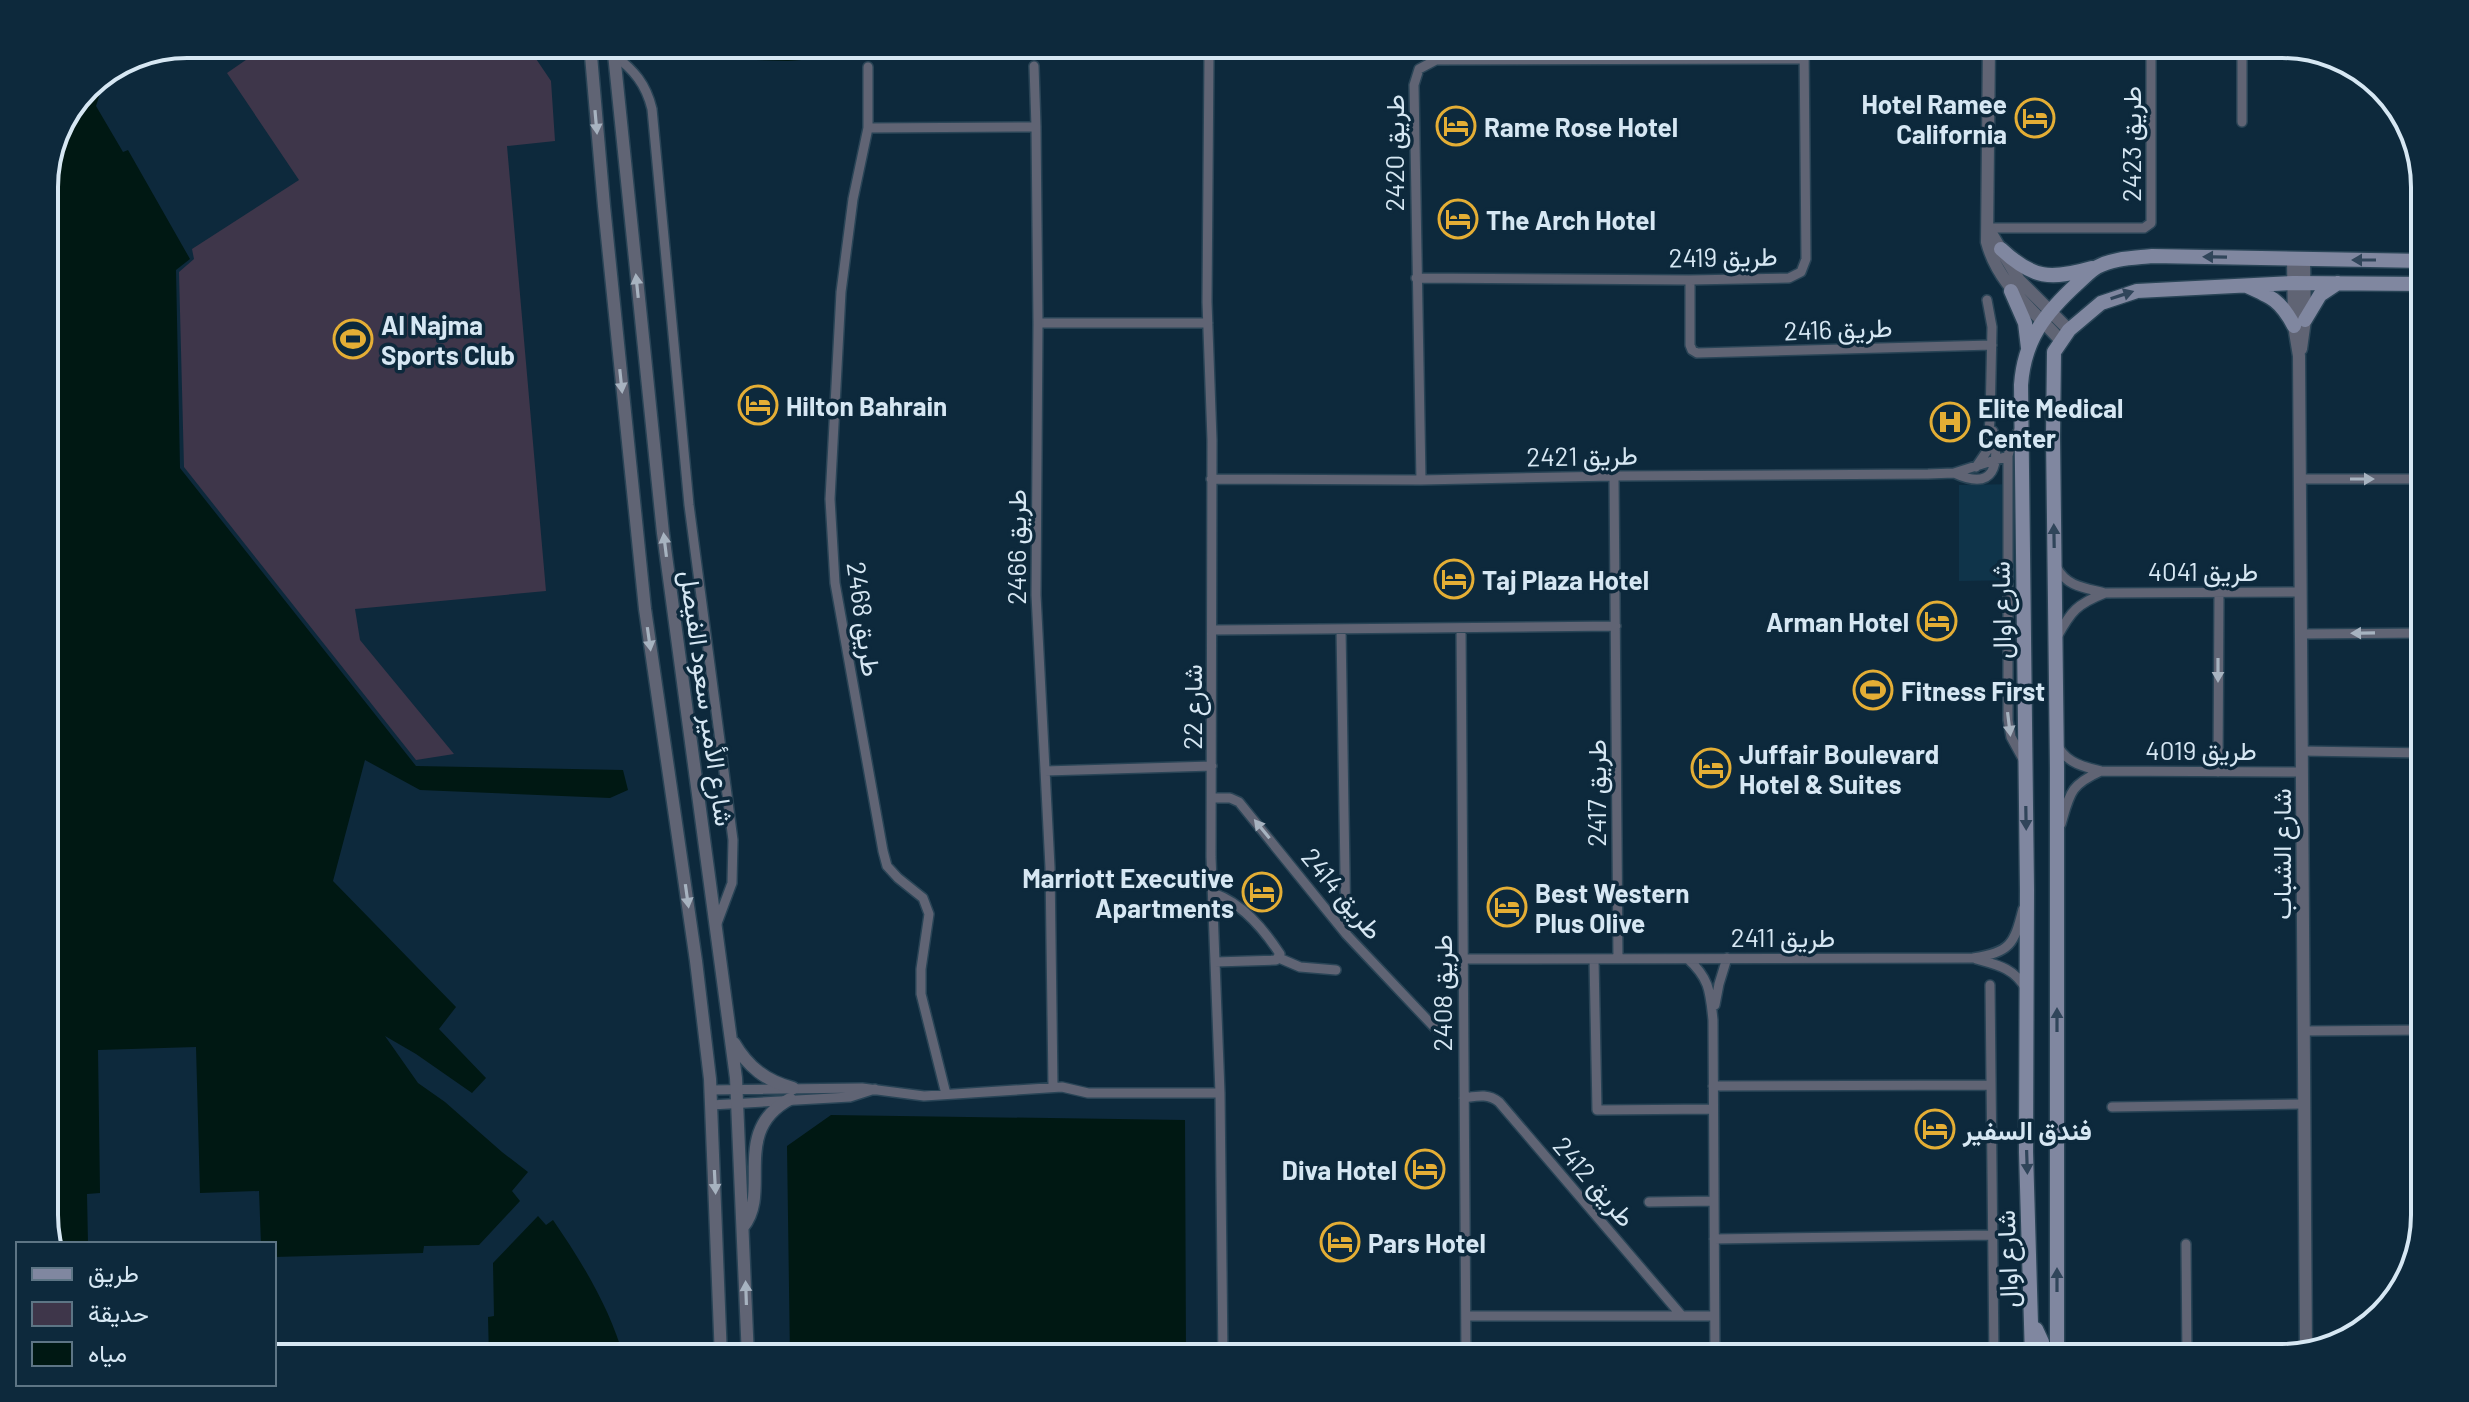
<svg xmlns="http://www.w3.org/2000/svg" width="2469" height="1402" viewBox="0 0 2469 1402" font-family="Barlow,Vazirmatn,sans-serif">
<rect width="100%" height="100%" fill="#0d293c"/>
<path fill="#0f344a" d="M2018,484v96l-59,1v-96z"/>
<path fill="#3e364a" d="M269,44h257l25,37 4,60 -48,5 39,445 -191,18 5,31 94,114 -38,6 -232,-293 -5,-195 15,-13 -2,-10 107,-69 -72,-107z"/>
<path fill="#001813" d="M658,44h381l-9,7 -82,6 -51,-4 -109,8 -129,-4z
M107,72l-11,34 27,46 5,-2 62,109 -14,11 4,198 236,298 207,4 5,20 -18,8 -190,-8 -55,-30 -32,121 123,126 -17,22 47,49 -14,15 -56,-39 -31,-18 33,47 27,19 57,50 26,20 -16,19 8,10 -41,44 -55,1 -1,7 -149,4v-13h-13l-2,-53 -59,2 -4,-146 -98,3 2,143 -13,1 1,50h-37l-7,-20v-1046l42,-93z
M831,1115l354,5 1,238h-396l-3,-212z
M538,1216l8,9 7,-5c29,42 57,88 71,138h-135l-1,-41 6,-1 -1,-53z"/>
<g fill="none" stroke-linecap="round" stroke-linejoin="round">
<g stroke="#294456" stroke-width="12">
<path id="minor" d="M1205,44l4,12 -2,246 5,138 -1,417 9,236 3,265
M2242,44v78
M614,55c20,15 32,29 38,54l37,396 44,335 -1,43 -16,43
M1034,66l2,61
M868,67v61l-15,71 -12,93 -11,207 5,84 48,268 4,15 11,12 25,20 6,16 -8,55v25l25,100
M868,128l168,-1 2,196 -2,272 14,272 3,220
M1988,228h156l7,-5v-179
M1416,278l274,2 99,-2 12,-6 5,-13 -2,-215
M1690,280v65l2,5 5,3 295,-8
M1038,323h170
M2020,429l-8,11 -4,16v264l3,17 12,22
M1976,467l11,-16 3,-31 2,-93 -5,-27
M1954,473c41,19 46,-8 39,-42
M1614,476l4,483
M1211,479l210,1 193,-4 314,-2 26,-1 54,-17
M2300,479h125
M1421,480l-7,-395 5,-16 17,-9 368,-1
M2057,568c10,19 29,20 48,25l196,-1
M1461,628l5,730
M1341,629l5,305
M1213,630l403,-4
M2301,634l124,-1
M2057,637c14,-26 20,-33 48,-44
M2059,748c9,15 25,19 42,23l201,1
M2302,751l123,2
M1045,771l167,-5
M2218,772l1,-180
M1212,798h18l9,4 107,132 90,95
M2061,824c9,-31 9,-39 40,-53
M1213,893c29,10 50,35 67,61l-4,6 -61,2
M1279,958l21,9 36,3
M1463,959l510,-1c37,-6 41,-13 50,-49
M1594,959l3,151 116,-1
M1688,959c22,20 22,33 25,61l2,338
M1976,959c22,6 38,9 50,30
M1990,985l4,373
M1715,1005l4,-21 8,-26
M2304,1031l121,-1
M1713,1086l278,-1
M710,1090l152,-2 62,8 138,-9 26,6h132
M1464,1098c13,-2 24,-5 35,4l183,214
M711,1105l139,-8 25,-8
M2112,1107l192,-3
M1649,1202l65,-1
M1714,1239l278,-4
M2186,1244l1,114
M1466,1316h248"/>
</g>
<g stroke="#294456" stroke-width="15">
<path id="tertiary" d="M590,44l14,162 41,403 51,352 14,118 11,279
M613,44l50,489 73,545 12,280
M1989,44l-2,198c11,43 46,67 74,99
M1988,228l31,52 50,50
M2293,260l1,66 5,30 7,996
M2301,349l4,-29 -1,-60
M734,1043c14,24 32,38 59,45
M743,1227c29,-35 -13,-96 47,-128"/>
</g>
<g stroke="#294456" stroke-width="17">
<path id="secondary" d="M2001,249c32,30 49,31 91,19
M2247,286c25,11 34,15 47,40
M2011,291l14,32 3,25
M2305,320l15,-25 18,-12
M2036,1329l6,13 2,16
M2032,1358l-6,-206 1,-262 -6,-505c3,-45 24,-72 57,-102 6,-5 12,-12 19,-16 16,-9 37,-9 55,-11l273,5
M2057,1358v-590l-4,-331 1,-85 15,-22 32,-27 36,-12 156,-8 132,1"/>
</g>
<use href="#minor" stroke="#606474" stroke-width="9"/>
<use href="#tertiary" stroke="#606474" stroke-width="12"/>
<use href="#secondary" stroke="#8087a0" stroke-width="14"/>
</g>
<defs><path id="oneway-solid" d="M-6-.8H1V-3.2L6.5 0L1 3.2V.8H-6Z" transform="scale(2)"/></defs>
<g fill="#a7b3c0">
<use href="#oneway-solid" transform="translate(596 122) rotate(85)"/>
<use href="#oneway-solid" transform="translate(637 286) rotate(-96)"/>
<use href="#oneway-solid" transform="translate(621 381) rotate(84)"/>
<use href="#oneway-solid" transform="translate(2362 479)"/>
<use href="#oneway-solid" transform="translate(665 545) rotate(-97)"/>
<use href="#oneway-solid" transform="translate(2363 633) rotate(179)"/>
<use href="#oneway-solid" transform="translate(649 639) rotate(82)"/>
<use href="#oneway-solid" transform="translate(2218 670) rotate(90)"/>
<use href="#oneway-solid" transform="translate(2009 724) rotate(83)"/>
<use href="#oneway-solid" transform="translate(1262 829) rotate(-129)"/>
<use href="#oneway-solid" transform="translate(687 896) rotate(82)"/>
<use href="#oneway-solid" transform="translate(715 1182) rotate(87)"/>
<use href="#oneway-solid" transform="translate(746 1293) rotate(-92)"/>
</g>
<g fill="#30455a">
<use href="#oneway-solid" transform="translate(2215 257) rotate(-179)"/>
<use href="#oneway-solid" transform="translate(2364 260) rotate(-180)"/>
<use href="#oneway-solid" transform="translate(2122 295) rotate(-18)"/>
<use href="#oneway-solid" transform="translate(2054 536) rotate(-91)"/>
<use href="#oneway-solid" transform="translate(2026 818) rotate(89)"/>
<use href="#oneway-solid" transform="translate(2057 1020) rotate(-90)"/>
<use href="#oneway-solid" transform="translate(2027 1162) rotate(88)"/>
<use href="#oneway-solid" transform="translate(2057 1280) rotate(-90)"/>
</g>
<defs>
<g id="hotel-ring" transform="scale(2)"><circle r="9.5" fill="#0d293c" stroke="#e4ae35" stroke-width="1.5"/><path d="M-6-4.5h1.5V1H6V5H4.5V3h-9V5H-6ZM-4 0a1.8 1.8 0 1 1 3.6 0ZM.5 0V-2.5h3Q6-2.5 6 0Z" fill="#e4ae35"/></g>
<g id="stadium-ring" transform="scale(2)"><circle r="9.5" fill="#0d293c" stroke="#e4ae35" stroke-width="1.5"/><path d="M0-5a6.5 5 0 1 0 0 10a6.5 5 0 1 0 0-10ZM-3.5-1.8h7v3.6h-7Z" fill="#e4ae35"/></g>
<g id="hospital-ring" transform="scale(2)"><circle r="9.5" fill="#0d293c" stroke="#e4ae35" stroke-width="1.5"/><path d="M-5-5h3v3.5h4V-5h3V5h-3V1.5h-4V5h-3Z" fill="#e4ae35"/></g>
</defs>
<g fill-rule="evenodd">
<use href="#hotel-ring" x="2035" y="118"/>
<use href="#hotel-ring" x="1456" y="126"/>
<use href="#hotel-ring" x="1458" y="219"/>
<use href="#stadium-ring" x="353" y="339"/>
<use href="#hotel-ring" x="758" y="405"/>
<use href="#hospital-ring" x="1950" y="422"/>
<use href="#hotel-ring" x="1454" y="579"/>
<use href="#hotel-ring" x="1937" y="621"/>
<use href="#stadium-ring" x="1873" y="690"/>
<use href="#hotel-ring" x="1711" y="768"/>
<use href="#hotel-ring" x="1262" y="892"/>
<use href="#hotel-ring" x="1507" y="907"/>
<use href="#hotel-ring" x="1935" y="1129"/>
<use href="#hotel-ring" x="1425" y="1169"/>
<use href="#hotel-ring" x="1340" y="1242"/>
</g>
<g text-anchor="middle" dominant-baseline="central" stroke-width="7" stroke-linejoin="round" paint-order="stroke">
<g font-size="26" font-weight="bold" fill="#d6e7f3" stroke="#0d293c" text-anchor="start">
<text x="2007" y="103" text-anchor="end">Hotel Ramee<tspan x="2007" dy="30">California</tspan></text>
<text x="1484" y="126">Rame Rose Hotel</text>
<text x="1486" y="219">The Arch Hotel</text>
<text x="381" y="324">Al Najma<tspan x="381" dy="30">Sports Club</tspan></text>
<text x="786" y="405">Hilton Bahrain</text>
<text x="1978" y="407">Elite Medical<tspan x="1978" dy="30">Center</tspan></text>
<text x="1482" y="579">Taj Plaza Hotel</text>
<text x="1909" y="621" text-anchor="end">Arman Hotel</text>
<text x="1901" y="690">Fitness First</text>
<text x="1739" y="753">Juffair Boulevard<tspan x="1739" dy="30">Hotel &amp; Suites</tspan></text>
<text x="1234" y="877" text-anchor="end">Marriott Executive<tspan x="1234" dy="30">Apartments</tspan></text>
<text x="1535" y="892">Best Western<tspan x="1535" dy="30">Plus Olive</tspan></text>
<text x="1963" y="1129">فندق السفير</text>
<text x="1397" y="1169" text-anchor="end">Diva Hotel</text>
<text x="1368" y="1242">Pars Hotel</text>
</g>
<g font-size="26" fill="#d6e7f3" stroke="#0d293c">
<text transform="translate(2130 144) rotate(-90)">طريق 2423</text>
<text transform="translate(1393 153) rotate(-90)">طريق 2420</text>
<text transform="translate(1723 256) rotate(-1)">طريق 2419</text>
<text transform="translate(1838 328) rotate(-2)">طريق 2416</text>
<text transform="translate(1582 455) rotate(-1)">طريق 2421</text>
<text transform="translate(1015 547) rotate(-90)">طريق 2466</text>
<text x="2203" y="570">طريق 4041</text>
<text transform="translate(2000 610) rotate(-91)">شارع اوال</text>
<text transform="translate(865 619) rotate(82)">طريق 2468</text>
<text transform="translate(708 698) rotate(82)">شارع الأمير سعود الفيصل</text>
<text transform="translate(1191 707) rotate(-90)">شارع 22</text>
<text x="2201" y="749">طريق 4019</text>
<text transform="translate(1595 793) rotate(-90)">طريق 2417</text>
<text transform="translate(2280 854) rotate(-90)">شارع الشباب</text>
<text transform="translate(1343 893) rotate(50)">طريق 2414</text>
<text x="1783" y="936">طريق 2411</text>
<text transform="translate(1441 993) rotate(-90)">طريق 2408</text>
<text transform="translate(1595 1181) rotate(49)">طريق 2412</text>
<text transform="translate(2006 1259) rotate(-92)">شارع اوال</text>
</g>
</g>
<path d="M0 0H2469V1402H0ZM187 58H2282A129 129 0 0 1 2411 187V1215A129 129 0 0 1 2282 1344H187A129 129 0 0 1 58 1215V187A129 129 0 0 1 187 58Z" fill="#0d293c" fill-rule="evenodd"/>
<path fill="none" stroke="#d6e7f3" stroke-width="4" d="M187 58H2282A129 129 0 0 1 2411 187V1215A129 129 0 0 1 2282 1344H187A129 129 0 0 1 58 1215V187A129 129 0 0 1 187 58Z"/>
<rect x="16" y="1242" width="260" height="144" fill="#0d293c" stroke="#5d7585" stroke-width="2"/>
<rect x="32" y="1268" width="40" height="12" fill="#8087a0" stroke="#5d7585" stroke-width="2"/>
<text x="88" y="1282" font-size="24" fill="#d6e7f3">طريق</text>
<rect x="32" y="1302" width="40" height="24" fill="#3e364a" stroke="#5d7585" stroke-width="2"/>
<text x="88" y="1322" font-size="24" fill="#d6e7f3">حديقة</text>
<rect x="32" y="1342" width="40" height="24" fill="#001813" stroke="#5d7585" stroke-width="2"/>
<text x="88" y="1362" font-size="24" fill="#d6e7f3">مياه</text>
</svg>
